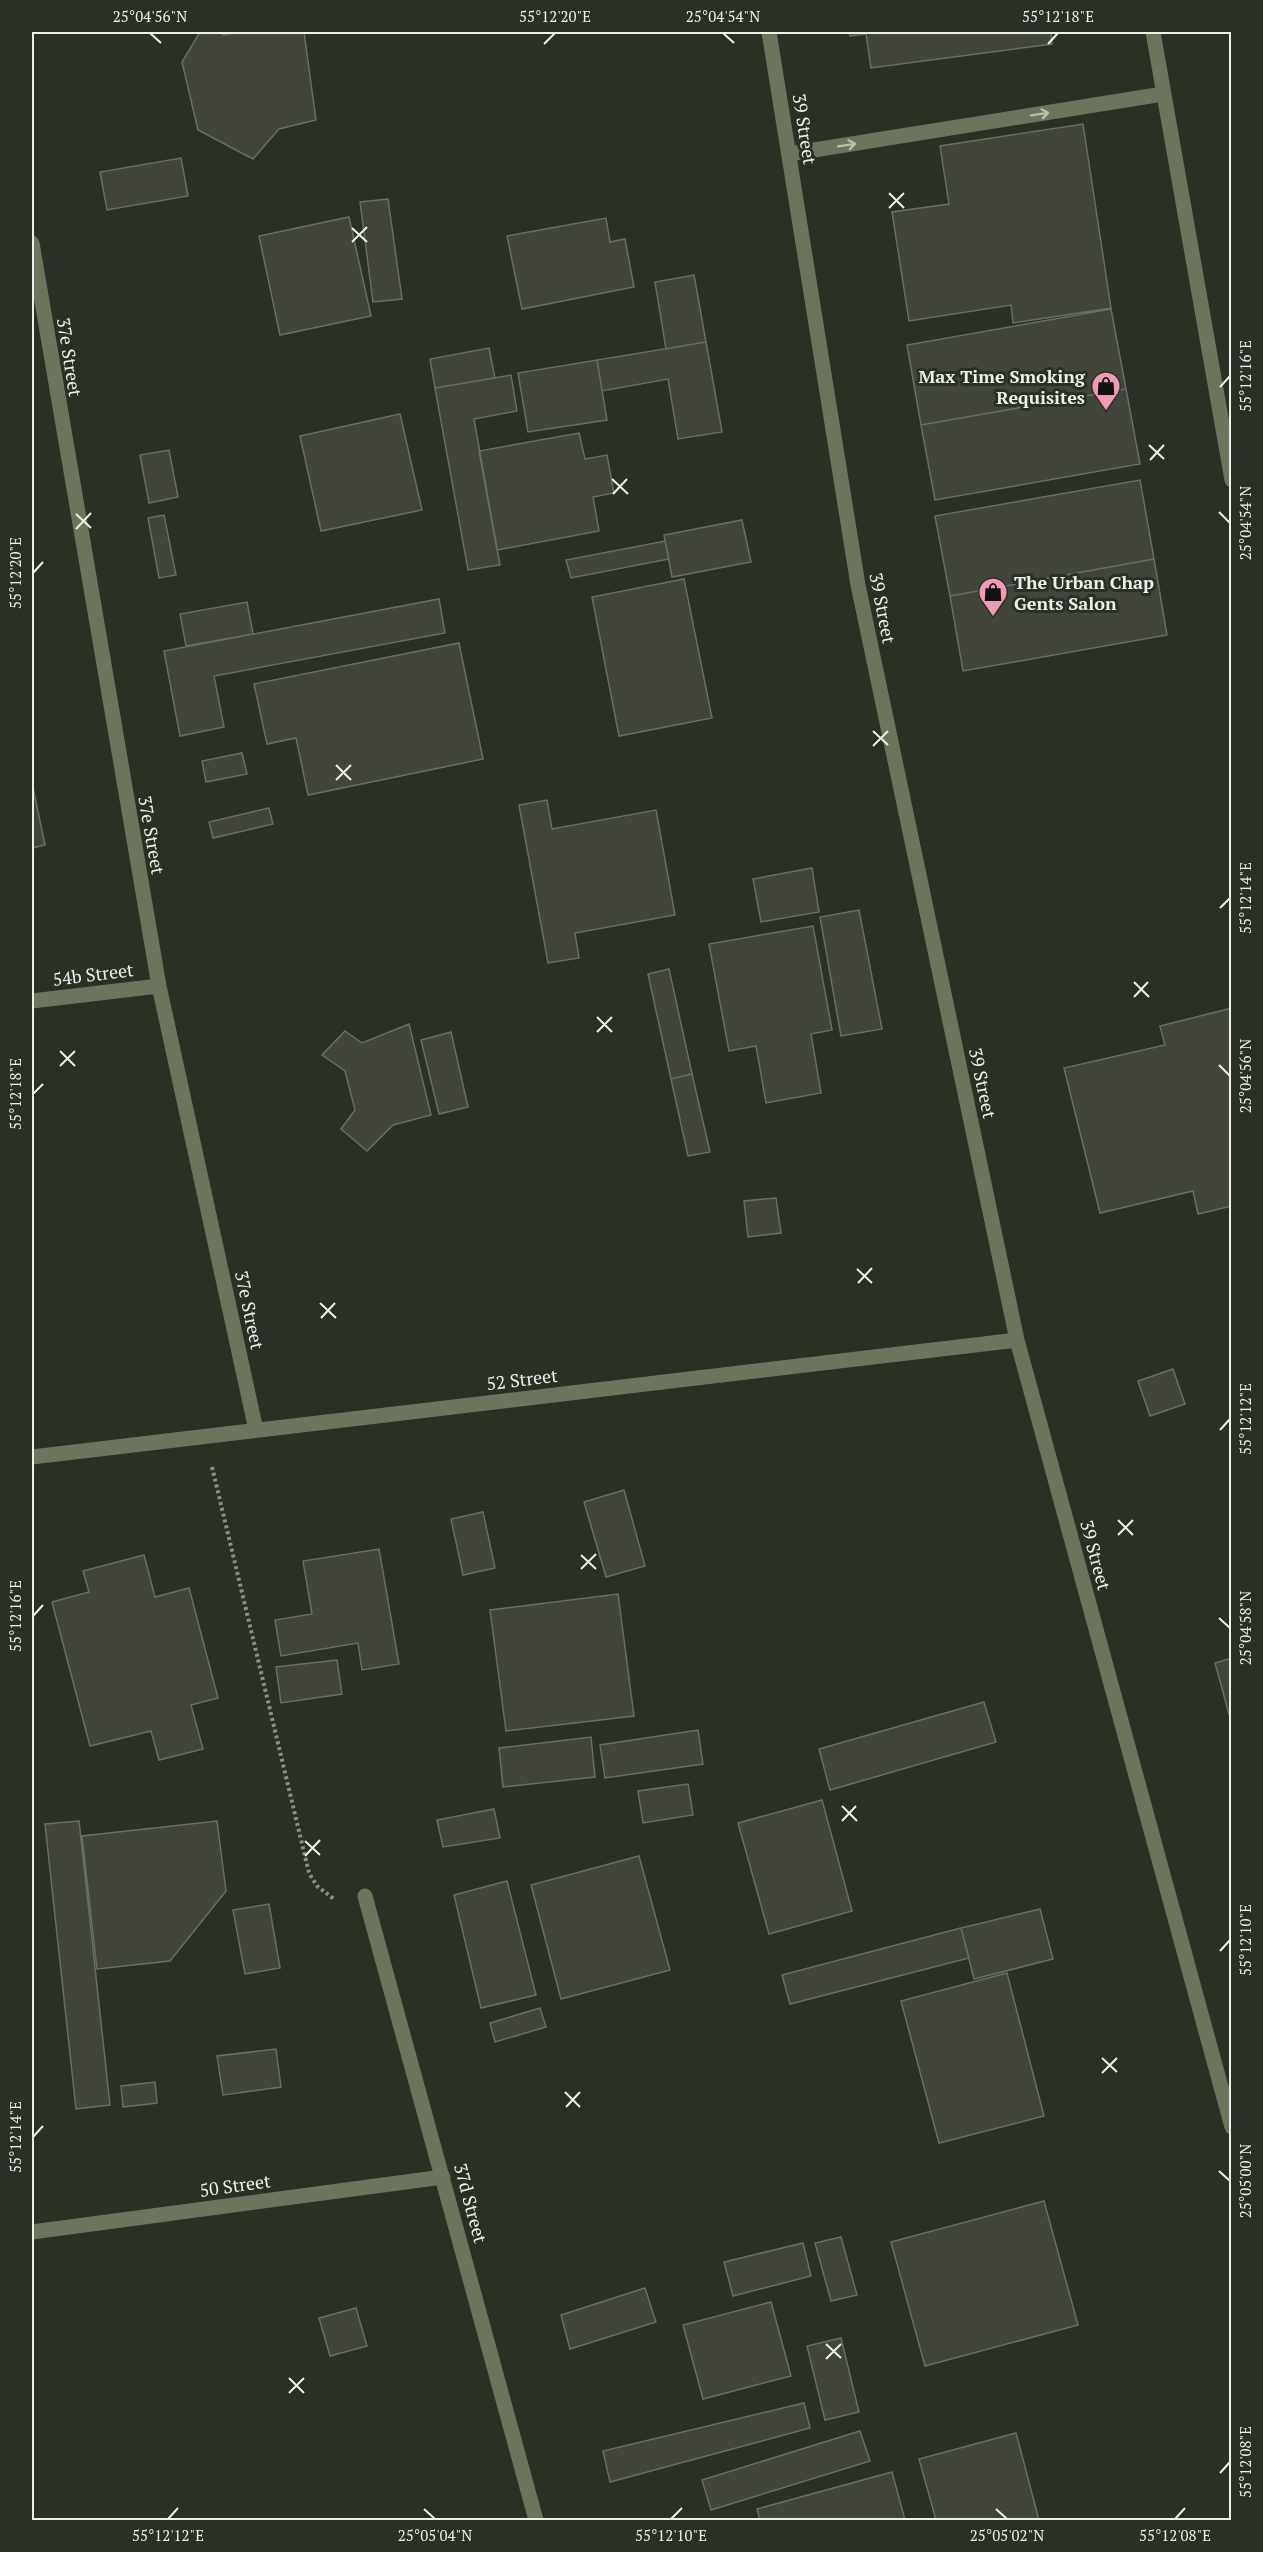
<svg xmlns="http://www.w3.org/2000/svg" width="1263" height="2552" viewBox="0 0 1263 2552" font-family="'PT Serif',serif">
<rect width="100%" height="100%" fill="#2b3025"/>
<path fill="#41453a" stroke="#696f62" stroke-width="1.5" d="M200,32h18l6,3 18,-3h62l12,88 -37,9 -26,30 -55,-29 -16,-68z
M849,32h202l1,12 -181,24 -5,-34 -16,2z
M1083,124l28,184 -98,15 -2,-18 -102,16 -17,-109 57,-8 -9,-58z
M181,158l7,38 -81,14 -7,-38z
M388,199l14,100 -29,3 -13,-100z
M349,217l22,99 -91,19 -21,-99z
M606,218l4,24 15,-3 9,48 -112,22 -15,-73z
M694,275l12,67 -40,7 -11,-67z
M1111,309l15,80 -205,36 -14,-80z
M706,342l16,90 -44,7 -10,-60 -66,12 -5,-31z
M489,348l6,30 -60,10 -5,-29z
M597,360l10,60 -79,12 -10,-59z
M511,375l6,36 -43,8 26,146 -32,5 -33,-182z
M1126,389l14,75 -205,36 -14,-75z
M400,414l22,96 -101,21 -21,-95z
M579,433l6,26 22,-4 7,38 -21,4 6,34 -102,19 -18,-99z
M169,450l9,47 -29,6 -9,-48z
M1140,480l14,79 -204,37 -15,-80z
M164,515l12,60 -17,3 -11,-60z
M742,520l9,42 -79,15 -8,-42z
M665,541l4,18 -98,19 -5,-18z
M1154,559l13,76 -204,36 -13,-75z
M684,579l28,139 -93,18 -27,-139z
M439,599l6,34 -231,43 10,51 -44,9 -16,-85z
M247,602l6,32 -67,12 -6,-32z
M459,643l24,116 -175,36 -12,-57 -29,6 -13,-60z
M242,753l5,21 -41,8 -4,-21z
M32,783l13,62 -13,3z
M547,800l5,29 104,-19 19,105 -100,18 4,25 -31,5 -29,-158z
M269,808l4,16 -60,14 -4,-16z
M812,868l7,44 -58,10 -8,-43z
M859,910l23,119 -41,7 -21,-119z
M813,926l19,104 -21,4 10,59 -55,10 -10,-57 -27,5 -20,-107z
M669,969l23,105 -21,5 -23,-105z
M1232,1008v198l-34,8 -5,-23 -93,22 -36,-145 101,-23 -5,-19z
M409,1024l22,91 -38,10 -26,26 -26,-22 14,-19 -10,-39 -23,-16 23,-24 17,12z
M451,1032l17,75 -29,7 -18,-74z
M692,1074l18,78 -22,4 -17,-77z
M776,1198l5,35 -33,4 -4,-36z
M1173,1369l12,35 -35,12 -12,-35z
M624,1490l21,76 -39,11 -22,-75z
M483,1512l12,56 -32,7 -12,-56z
M379,1549l20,115 -37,6 -4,-27 -77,13 -6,-36 37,-6 -9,-53z
M144,1555l11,42 34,-9 29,110 -27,7 12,44 -44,11 -8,-29 -61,15 -38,-144 37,-10 -6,-21z
M618,1594l16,122 -128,15 -16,-121z
M1232,1658v67l-17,-62z
M337,1660l5,34 -61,9 -5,-36z
M984,1702l12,40 -166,48 -11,-41z
M698,1730l5,34 -98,14 -5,-33z
M591,1737l4,40 -92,10 -4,-39z
M688,1784l5,31 -50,8 -5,-32z
M822,1800l30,111 -83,23 -31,-111z
M494,1809l6,29 -57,9 -6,-27z
M79,1821l31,284 -34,4 -31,-285z
M217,1821l9,70 -56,70 -73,8 -15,-133z
M639,1856l31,114 -109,29 -30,-114z
M507,1881l29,114 -55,13 -27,-113z
M269,1904l11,64 -35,6 -12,-64z
M1040,1909l13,50 -79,20 -13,-51z
M961,1928l8,30 -179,46 -8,-29z
M1007,1973l37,143 -105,27 -38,-142z
M540,2008l6,19 -51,15 -5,-19z
M276,2049l5,38 -58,8 -6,-39z
M155,2082l2,21 -34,4 -2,-21z
M1044,2201l34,124 -153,41 -34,-124z
M841,2237l16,58 -26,6 -16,-58z
M803,2243l8,33 -78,20 -9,-34z
M645,2288l11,34 -86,27 -9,-34z
M771,2302l20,74 -88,23 -20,-74z
M356,2308l11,38 -37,10 -11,-38z
M841,2338l18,74 -34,8 -18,-74z
M804,2403l6,25 -200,54 -7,-31z
M860,2431l10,30 -159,49 -9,-30z
M1016,2433l23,87h-103l-17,-61z
M892,2472l13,48h-145l-3,-11z"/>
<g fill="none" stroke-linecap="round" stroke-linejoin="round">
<path stroke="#8b9086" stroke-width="4" stroke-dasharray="3 3" stroke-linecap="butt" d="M212,1467l97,406 8,13 17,13"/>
<path stroke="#6b745d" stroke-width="15" d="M769,32l89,553 159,755 215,787
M1153,32l79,448
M789,154l374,-60
M32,243l127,743 97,444
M32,1001l127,-15
M32,1457l985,-117
M365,1896l171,624
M32,2232l411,-55"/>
</g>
<defs><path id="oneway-shaft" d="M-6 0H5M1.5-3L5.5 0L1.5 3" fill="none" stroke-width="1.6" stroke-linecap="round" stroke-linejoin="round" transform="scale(1.5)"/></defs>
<g stroke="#b9bfb1">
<use href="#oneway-shaft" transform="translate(1040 114) rotate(-9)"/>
<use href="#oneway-shaft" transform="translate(847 145) rotate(-9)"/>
</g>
<path fill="none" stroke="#edf1e9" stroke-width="2" d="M150,33l11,10M723,33l11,10M544,44l11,-11M1048,44l10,-11M889,193l15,15M889,208l15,-15M352,228l15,14M352,242l15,-15M1220,387l10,-11M1149,445l15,14M1150,460l14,-15M612,479l16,15M613,494l14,-15M1219,512l11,11M76,514l15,14M76,529l15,-16M33,573l10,-11M873,731l15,14M873,746l15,-15M336,765l15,15M336,780l15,-15M1220,908l10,-10M1134,982l15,15M1134,997l14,-15M597,1017l15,15M597,1032l15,-15M60,1051l15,15M1219,1065l11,11M60,1066l15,-15M33,1094l10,-10M857,1269l15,14M858,1283l14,-15M320,1303l16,15M321,1318l14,-15M1220,1430l10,-11M1118,1520l15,15M1118,1535l15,-15M581,1555l15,14M581,1569l15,-15M33,1616l10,-11M1219,1618l11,10M842,1806l15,15M842,1821l14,-15M305,1841l15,14M305,1856l15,-16M1220,1951l10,-11M1102,2058l15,14M1102,2073l15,-15M565,2092l15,15M566,2107l14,-15M33,2137l10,-11M1219,2171l11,10M826,2344l15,14M826,2359l15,-15M289,2378l15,15M289,2393l15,-15M1220,2473l10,-11M424,2509l11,10M996,2509l11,10M168,2519l10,-11M671,2519l11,-11M1175,2519l10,-11"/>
<defs>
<g id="shop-pin" transform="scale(1.5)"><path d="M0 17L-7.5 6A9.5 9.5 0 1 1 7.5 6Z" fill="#f09ab6" stroke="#2b3025"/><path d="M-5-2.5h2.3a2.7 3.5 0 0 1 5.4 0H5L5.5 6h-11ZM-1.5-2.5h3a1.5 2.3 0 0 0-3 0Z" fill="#111"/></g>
</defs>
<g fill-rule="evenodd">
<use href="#shop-pin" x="1106" y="386"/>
<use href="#shop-pin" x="993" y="592"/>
</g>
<g text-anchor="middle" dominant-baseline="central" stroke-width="6" stroke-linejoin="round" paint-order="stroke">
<g font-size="18" fill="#edf1e9" stroke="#2b3025">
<text transform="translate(805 129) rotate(81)">39 Street</text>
<text transform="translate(70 357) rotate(81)">37e Street</text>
<text transform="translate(883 608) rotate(79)">39 Street</text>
<text transform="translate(152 835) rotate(80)">37e Street</text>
<text transform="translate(93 974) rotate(-7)">54b Street</text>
<text transform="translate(983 1083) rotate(78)">39 Street</text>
<text transform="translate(250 1310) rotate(78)">37e Street</text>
<text transform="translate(522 1379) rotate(-7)">52 Street</text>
<text transform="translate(1096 1555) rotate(75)">39 Street</text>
<text transform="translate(235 2185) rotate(-8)">50 Street</text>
<text transform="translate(471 2203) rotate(75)">37d Street</text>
</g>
<g font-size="18" font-weight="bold" fill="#edf1e9" stroke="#2b3025" text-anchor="end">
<text x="1085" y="376">Max Time Smoking<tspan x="1085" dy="21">Requisites</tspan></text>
<text x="1014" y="582" text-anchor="start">The Urban Chap<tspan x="1014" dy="21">Gents Salon</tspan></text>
</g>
</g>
<rect width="1263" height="2552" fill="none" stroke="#2b3025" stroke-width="66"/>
<rect x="33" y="33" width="1197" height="2486" fill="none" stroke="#edf1e9" stroke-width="2"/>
<g font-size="15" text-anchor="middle" fill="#edf1e9">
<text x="150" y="22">25°04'56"N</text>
<text x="555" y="22">55°12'20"E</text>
<text x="723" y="22">25°04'54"N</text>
<text x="1058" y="22">55°12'18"E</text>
<text transform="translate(1246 376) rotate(-90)" y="5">55°12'16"E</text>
<text transform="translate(1246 523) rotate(-90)" y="5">25°04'54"N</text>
<text transform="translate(16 573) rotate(-90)" y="5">55°12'20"E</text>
<text transform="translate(1246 898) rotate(-90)" y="5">55°12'14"E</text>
<text transform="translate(1246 1076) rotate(-90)" y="5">25°04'56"N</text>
<text transform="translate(16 1094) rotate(-90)" y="5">55°12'18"E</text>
<text transform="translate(1246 1419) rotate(-90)" y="5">55°12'12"E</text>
<text transform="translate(16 1616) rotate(-90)" y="5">55°12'16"E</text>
<text transform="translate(1246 1628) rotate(-90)" y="5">25°04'58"N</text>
<text transform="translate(1246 1940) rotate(-90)" y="5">55°12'10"E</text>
<text transform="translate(16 2137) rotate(-90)" y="5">55°12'14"E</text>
<text transform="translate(1246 2181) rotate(-90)" y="5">25°05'00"N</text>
<text transform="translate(1246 2462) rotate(-90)" y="5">55°12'08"E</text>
<text x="168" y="2541">55°12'12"E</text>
<text x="435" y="2541">25°05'04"N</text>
<text x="671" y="2541">55°12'10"E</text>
<text x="1007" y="2541">25°05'02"N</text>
<text x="1175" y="2541">55°12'08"E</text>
</g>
</svg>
